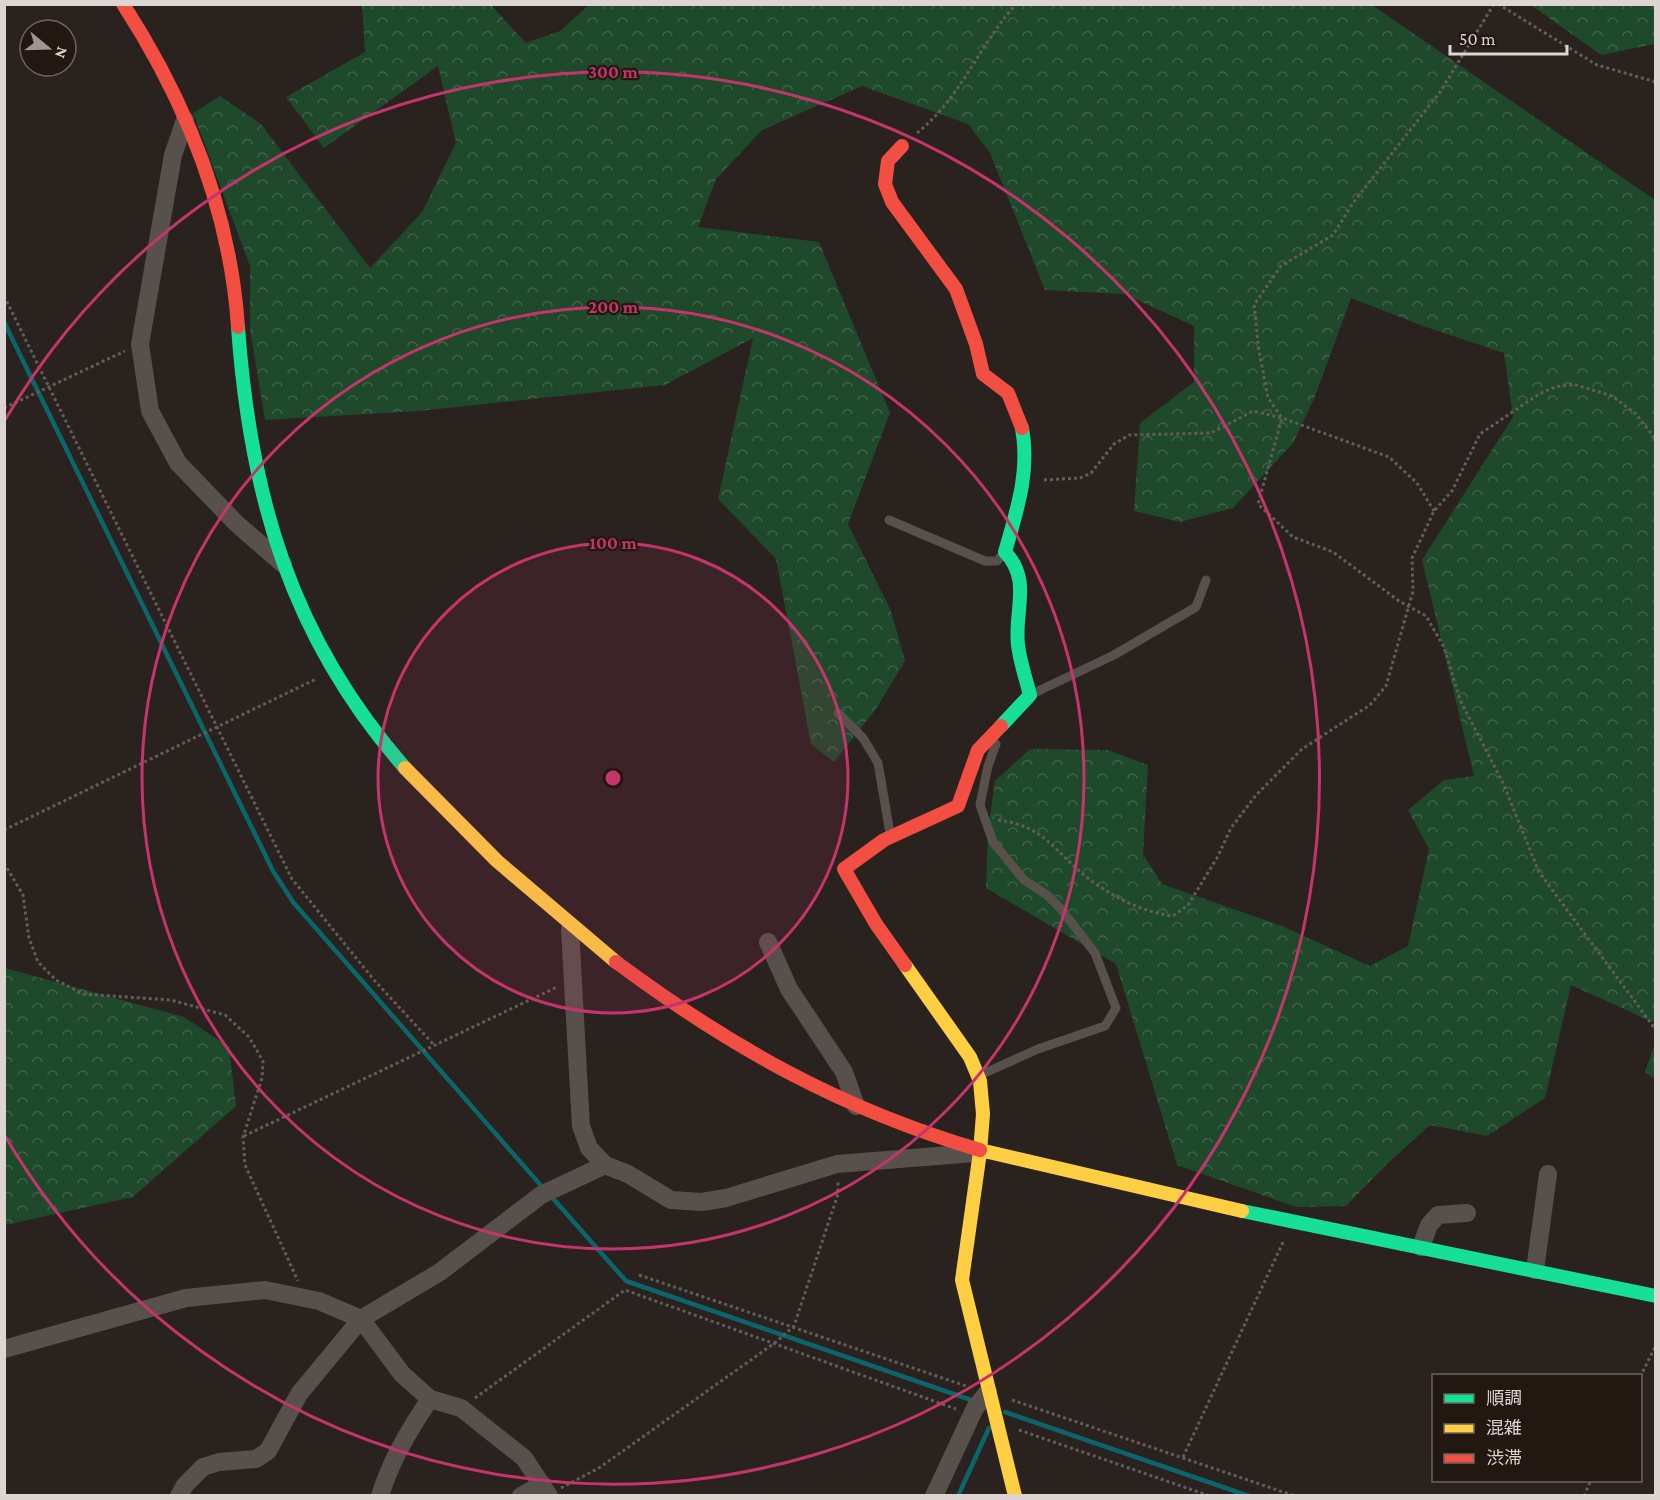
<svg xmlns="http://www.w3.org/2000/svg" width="1660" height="1500" viewBox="0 0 1660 1500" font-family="'Crimson Pro','Noto Sans JP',serif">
<defs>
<pattern id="forest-crowns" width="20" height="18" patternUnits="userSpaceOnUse" patternTransform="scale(1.5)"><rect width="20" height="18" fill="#1f492b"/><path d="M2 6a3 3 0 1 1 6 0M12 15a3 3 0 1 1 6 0" fill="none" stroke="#3f6249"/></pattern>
</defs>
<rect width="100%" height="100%" fill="#29221f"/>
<path fill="url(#forest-crowns)" d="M590,4l782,1 283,195v823l-84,-38 -26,113 -58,38 -57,-11 -42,38 -42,43 -50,1 -119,-42 -61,-201 -130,-76 2,-58 7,-49 35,-32 78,1 40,15 -5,89 19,30 120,42 88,40 38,-20 21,-97 -21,-39 36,-30 30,-4 -52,-216 91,-143 -9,-64 -81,-27 -72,-28 -37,101 -21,44 -60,65 -53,14 -46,-11 6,-88 54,-41v-56l-70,-32 -79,-4 -55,-137 -22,-29 -106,-38 -100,44 -46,49 -18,48 121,15 71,171 -42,111 43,87 14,50 -29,48 -42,53 -23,-18 -35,-185 -58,-60 35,-161 -88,47 -247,26 -153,9 -15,-91v-63l-57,-153 27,-17 41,28 109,144 52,-56 34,-69 -18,-77 -114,82 -38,-51 79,-45 -3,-47h129l35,38 34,-12z
M1531,5h124v39l-54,11z
M5,968l179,49 45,30 7,59 -103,91 -128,28z
M1655,1043l1,36h-1l-10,-7z"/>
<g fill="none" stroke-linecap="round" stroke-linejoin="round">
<path stroke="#0b666b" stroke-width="4.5" d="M4,322l269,549 20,31 251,287
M550,1195l76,86 348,120
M1005,1412l244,84
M958,1496l31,-68"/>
<path stroke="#635d58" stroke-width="3" stroke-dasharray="3 3" stroke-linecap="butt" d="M1494,4l-54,88 -87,111 -20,32 -52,31 -27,39 5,46 9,47 14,20 -24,86 35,33 40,15 66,49 27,15 18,31 16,53 43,83 36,89 117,158
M1498,4l99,61 59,17
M917,133c44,-35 62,-88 99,-129
M4,296l288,583 82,101 60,65
M4,408l121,-57
M1044,480l36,-2 11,-5 23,-29 15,-9 82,-2 42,-22 29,7 107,39 28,26 17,28
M998,820c48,6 56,32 91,59 24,18 53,33 84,37l15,-11 29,-47 14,-30 25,-33 46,-46 68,-44 16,-19 27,-95 -1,-33 22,-47 18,-20 28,-57 59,-40 16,-7 18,-3 39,12 24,18 20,26
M4,830l312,-151
M4,863l19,32 6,43 9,24 18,18 27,14 88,6 54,15 24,22 14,24 -1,17 -19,59 2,28 53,116
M244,1136l313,-149
M639,1275l330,112
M1640,1377l16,-32
M475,1398l150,-108 331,119
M1012,1400l283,96
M1019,1430l191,66
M1183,1457l101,-217
M561,1488l38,-20 177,-126 18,-16 44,-132v-14
M1584,1496l7,-16"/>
<path stroke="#58514b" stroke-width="9" d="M889,520l96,41h12l6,-7
M1030,695l84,-40 82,-48 10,-27
M838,713l25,25 15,25 12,70
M980,1075l58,-26 67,-23 11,-18 -21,-55 -34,-44 -14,-14 -23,-15 -31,-38 -13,-37 8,-39 8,-22"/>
<path stroke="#58514b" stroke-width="18" d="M185,120l-12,35 -33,189 10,67 28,52 59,61 46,40
M570,929l11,197 8,22 16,17 23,9 43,26 31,2 24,-4 111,-34 137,-11
M768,942l21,47 55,83 12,34
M1421,1247l8,-22 9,-10 29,-2
M1535,1270l13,-96
M4,1349l182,-51 79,-8 54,11 42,18 41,55 28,25 31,9 63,50 25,38
M179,1496l6,-11 18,-18 16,-5 37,-3 12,-8 31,-57 62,-75 79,-47 101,-77 64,-30
M380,1496c11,-36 29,-66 50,-97
M521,1496l21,-12
M934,1496l41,-88 13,-16"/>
<path stroke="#16e098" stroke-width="14" d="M238,327c12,169 53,311 167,441
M1001,726l29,-31c-4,-16 -10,-33 -12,-50 -4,-34 14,-65 -13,-93 12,-42 25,-80 17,-124
M1242,1211l414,85"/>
<path stroke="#ffcf43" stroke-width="14" d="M405,768l92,93 119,101
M905,965l65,92 10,24 3,33 -3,38 -18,128 53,216
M980,1150l262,61"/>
<path stroke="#f24e42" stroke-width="14" d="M123,4c64,99 107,205 115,323
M902,146l-14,15 -3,23 7,18 64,87 20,55 7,30 25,19 14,35
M616,962c116,86 225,147 364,188
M905,965l-29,-41 -32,-55 40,-29 74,-34 20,-56 23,-24"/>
</g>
<circle cx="613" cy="778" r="235" fill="#c6346d" fill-opacity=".12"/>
<g fill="none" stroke="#c6346d" stroke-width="3">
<circle cx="613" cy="778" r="235"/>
<circle cx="613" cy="778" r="471"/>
<path d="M5 420A706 706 0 1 1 5 1136"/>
</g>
<circle cx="613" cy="778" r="9" fill="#c6346d" stroke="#231811" stroke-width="3"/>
<g font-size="18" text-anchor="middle" font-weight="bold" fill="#c6346d" stroke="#231811" stroke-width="4.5" stroke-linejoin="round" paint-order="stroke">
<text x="613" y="78">300 m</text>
<text x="613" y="313">200 m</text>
<text x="613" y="549">100 m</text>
</g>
<rect width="1660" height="1500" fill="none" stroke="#ddd5d1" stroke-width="12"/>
<rect x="1432" y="1374" width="210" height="108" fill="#231811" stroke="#6d645e" stroke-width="1.5"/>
<rect x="1444" y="1394" width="30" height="9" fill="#16e098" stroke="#6d645e" stroke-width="1.5"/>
<text x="1486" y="1404" font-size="18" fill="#ddd5d1">順調</text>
<rect x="1444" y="1424" width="30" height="9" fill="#ffcf43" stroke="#6d645e" stroke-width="1.5"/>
<text x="1486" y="1434" font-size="18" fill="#ddd5d1">混雑</text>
<rect x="1444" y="1454" width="30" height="9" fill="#f24e42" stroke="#6d645e" stroke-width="1.5"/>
<text x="1486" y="1464" font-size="18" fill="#ddd5d1">渋滞</text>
<g transform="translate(48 48) rotate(109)"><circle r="28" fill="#231811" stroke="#6d645e" stroke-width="1.5"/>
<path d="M0-4.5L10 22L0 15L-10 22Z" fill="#9e9693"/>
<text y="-9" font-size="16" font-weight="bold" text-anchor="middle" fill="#ddd5d1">N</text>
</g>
<path d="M1450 45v9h117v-9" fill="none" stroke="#ddd5d1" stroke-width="3"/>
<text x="1459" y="45" font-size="18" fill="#ddd5d1" stroke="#231811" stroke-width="4.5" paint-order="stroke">50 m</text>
</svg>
